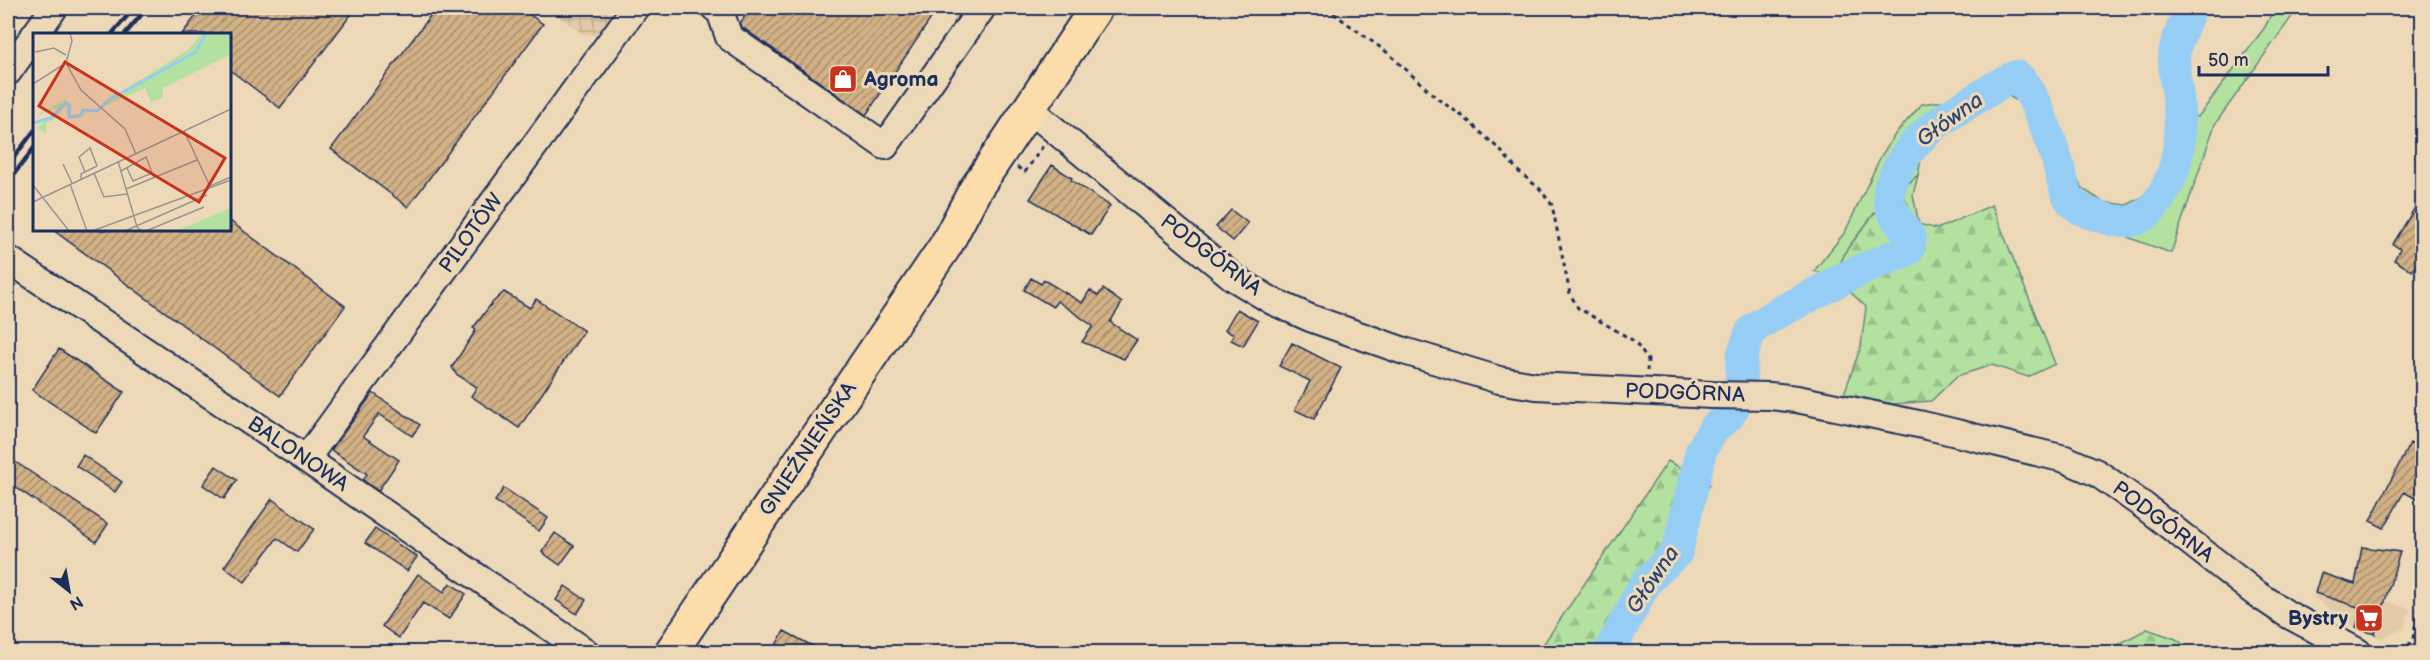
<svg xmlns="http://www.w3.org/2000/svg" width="2430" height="660" viewBox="0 0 2430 660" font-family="'Balsamiq Sans',sans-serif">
<defs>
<pattern id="industrial-grid" width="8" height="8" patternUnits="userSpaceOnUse" patternTransform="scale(1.5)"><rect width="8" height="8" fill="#e1caa7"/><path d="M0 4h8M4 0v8" fill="none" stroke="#c0ae92"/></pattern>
<pattern id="forest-firs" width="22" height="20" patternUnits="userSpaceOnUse" patternTransform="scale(1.5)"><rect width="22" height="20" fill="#b3e1a0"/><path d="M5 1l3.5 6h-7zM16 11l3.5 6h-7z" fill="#99c18c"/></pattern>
<pattern id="building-hatch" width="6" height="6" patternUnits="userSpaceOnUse" patternTransform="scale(1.5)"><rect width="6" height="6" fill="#d2b185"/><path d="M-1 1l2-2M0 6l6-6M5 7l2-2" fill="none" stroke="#aa9070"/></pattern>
</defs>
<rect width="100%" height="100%" fill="#edd9b7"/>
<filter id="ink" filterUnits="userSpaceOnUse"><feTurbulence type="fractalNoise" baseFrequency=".0167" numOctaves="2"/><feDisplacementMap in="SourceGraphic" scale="12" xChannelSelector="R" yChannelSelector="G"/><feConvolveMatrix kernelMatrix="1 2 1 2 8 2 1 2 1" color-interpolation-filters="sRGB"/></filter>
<g filter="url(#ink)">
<path fill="#e1caa7" d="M2315,593l46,14 4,-12 45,14 -6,19 -22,10 -26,-10 -43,-31z"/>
<path fill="url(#industrial-grid)" d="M547,8h81l-18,25 -25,2z"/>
<path fill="#b3e1a0" stroke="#67887f" stroke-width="1.5" d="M2164,8h35l-20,62 9,45 10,2 67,-90 9,-19h24l-83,116 -44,129 -41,-15 -61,-32 -14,-19 -7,-27 -27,-57 -12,-7 -15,1 -62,37 -9,15 -5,26 -44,39 -26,34 -14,28 -20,-5 31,-39 36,-76 15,-23 26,-29 30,-4 63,-33 16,6 23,49 16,45 13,22 20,13 24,3 17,-9 20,-26 7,-25 -4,-93 7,-26 -4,-16z"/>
<path fill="url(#forest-firs)" stroke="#67887f" stroke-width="1.5" d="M1918,175l-5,20 6,29 18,5 55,-24 63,159 -27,13 -36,-12 -35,11 -26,25 -38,3 -49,-10 17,-48 5,-39 -32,-31 14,-28 26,-34z
M1668,461l42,23 -86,168h-86z
M2147,629l29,10 17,13h-89z"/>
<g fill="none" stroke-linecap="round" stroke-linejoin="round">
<path stroke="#96cdf5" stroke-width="32" d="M1609,652l37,-70 31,-30 24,-101 13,-23 14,-11 6,-10 7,-29 1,-22 8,-23 7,-7 19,-12 78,-41 54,-23 3,-11c-6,-12 -18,-22 -21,-35 -3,-9 0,-19 4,-27 21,-50 66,-67 109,-95l13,-6 3,2c14,12 32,63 38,82 4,13 5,26 12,38 9,14 26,17 40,21 16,6 33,2 44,-12 28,-32 29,-71 25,-111 -2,-12 -4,-25 -4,-37 0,-17 11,-35 16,-51"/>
</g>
<path fill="url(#building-hatch)" stroke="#1b2f5e" stroke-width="1.5" d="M202,8h154l-76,100 -50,-38v-36h-48z
M436,8h84l23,16 -135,183 -77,-58z
M751,8h187l-72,107 -124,-88 -2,-4z
M1052,165l20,13 -1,2 39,26 -19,29 -61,-36z
M2422,196v58l-10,17 -18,-11 6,-11 -7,-5z
M1231,210l17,13 -15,18 -17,-14z
M230,221l115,85 -65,90 -227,-166h177z
M1031,278l10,6 3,-4 38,23 8,-13 8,6 5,-7 19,14 -12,19 27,18 -13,19 -42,-17 11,-16 -36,-25 -4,6 -29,-17z
M504,292l26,16 6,-9 48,32 -65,97 -48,-32 6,-9 -21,-13 -4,-7 24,-37 -3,-2 19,-25z
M1237,309l21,12 -15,25 -12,-6 3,-5 -9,-5z
M1292,343l49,25 -27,51 -19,-9 15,-29 -31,-15z
M59,349l65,43 -28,41 -64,-43z
M373,393l47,32 -8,11 -33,-22 -16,22 36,24 -21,31 -15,-11 4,-6 -36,-24z
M2410,443l12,7v52l-18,-10 -20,36 -14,-7z
M83,455l39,27 -7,10 -39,-26z
M8,457l100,67 -12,18 -88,-60z
M216,466l21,14 -13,19 -21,-14z
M504,488l44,30 -9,13 -44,-30z
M272,499l42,30 -17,23 -20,-14 -32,44 -21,-15z
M375,529l42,28 -10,14 -42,-28z
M555,533l19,13 -14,19 -18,-13z
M2362,547l38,5 -25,82 -19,-6 5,-20 -46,-15 6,-20 34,11z
M418,574l26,18 6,-9 16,11 -17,25 -26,-16 -24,35 -17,-12z
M565,586l21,14 -9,14 -21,-14z
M784,631l40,21h-52z"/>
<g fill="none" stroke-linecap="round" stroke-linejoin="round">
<g stroke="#1b2f5e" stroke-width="30">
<path id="minor" d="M715,8l5,3 9,26 156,109 97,-138
M8,72l46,-64
M1028,108l206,170 38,23 38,17 94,33 95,29 37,6 176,9 58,1 27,3 126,26 142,34 32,14 47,33 110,86 33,22 71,38
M8,259l298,200 280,193
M306,459l329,-451"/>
</g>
<g stroke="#1b2f5e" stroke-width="36">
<path id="major" d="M671,652l275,-407 29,-55 121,-182"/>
</g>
<path stroke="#1b2f5e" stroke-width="3" stroke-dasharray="4.5 4.5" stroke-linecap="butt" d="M1326,8l62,45 50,46 27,19 36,33 18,21 21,17 12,16 18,89 8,14 56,33 14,19 -1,11
M1017,167l8,5 18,-26
M2401,652l8,-7 4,-7 9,-44"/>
<use href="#minor" stroke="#edd9b7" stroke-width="26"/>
<use href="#major" stroke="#fddcac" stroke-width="32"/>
<path stroke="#1b2f5e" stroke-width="4.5" d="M112,34l22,-26
M125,34l22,-26
M8,165l26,-34
M8,182l26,-34"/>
</g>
</g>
<defs>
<g id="shop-square" transform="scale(1.5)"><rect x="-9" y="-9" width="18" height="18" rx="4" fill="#c8321e" stroke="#edd9b7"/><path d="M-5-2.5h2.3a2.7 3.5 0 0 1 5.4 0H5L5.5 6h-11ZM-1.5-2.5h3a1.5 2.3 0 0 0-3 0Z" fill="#fff"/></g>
<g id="supermarket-square" transform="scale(1.5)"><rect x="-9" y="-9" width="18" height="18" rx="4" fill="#c8321e" stroke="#edd9b7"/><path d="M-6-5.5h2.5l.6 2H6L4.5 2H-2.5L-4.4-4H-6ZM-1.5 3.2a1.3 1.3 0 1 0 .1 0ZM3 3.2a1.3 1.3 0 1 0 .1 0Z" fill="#fff"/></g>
</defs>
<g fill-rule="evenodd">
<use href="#shop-square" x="843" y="79"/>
<use href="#supermarket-square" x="2369" y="618"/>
</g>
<g text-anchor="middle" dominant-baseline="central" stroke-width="6" stroke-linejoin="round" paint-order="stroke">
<g font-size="21" font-weight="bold" fill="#1b2f5e" stroke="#edd9b7" text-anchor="start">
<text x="864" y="79">Agroma</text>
<text x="2348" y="618" text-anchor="end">Bystry</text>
</g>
<g font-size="21" fill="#1b2f5e" stroke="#edd9b7">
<text transform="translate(471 233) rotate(-54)">PILOTÓW</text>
<text transform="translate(1211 255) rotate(37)">PODGÓRNA</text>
<text transform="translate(1685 393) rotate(2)">PODGÓRNA</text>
<text transform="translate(808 449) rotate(-56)">GNIEŹNIEŃSKA</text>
<text transform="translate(298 454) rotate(34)">BALONOWA</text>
<text transform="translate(2163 522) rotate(37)">PODGÓRNA</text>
</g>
<g font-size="22" font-style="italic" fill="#2d4775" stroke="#edd9b7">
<text transform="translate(1950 120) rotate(-36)">Główna</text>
<text transform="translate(1653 580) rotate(-56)">Główna</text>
</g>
</g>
<g transform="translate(33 33)">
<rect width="198" height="198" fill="#edd9b7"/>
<path d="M33,66l5,7 -1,10 20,-4 -14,7 -7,-1 -4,-14 -7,13 -12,6v10l-9,-5 22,-20 -22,7zM198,175v23h-55z" fill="#b3e1a0"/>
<path d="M169,0h29v21l-68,34v10l-12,4 -6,-14 -38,17 -2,-3 83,-52z" fill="#b3e1a0"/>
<path fill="none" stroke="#96cdf5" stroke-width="3" d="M0,90l18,-5 15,-15 4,3 -1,11 11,-1 3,-6 14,1 13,-12 86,-47 10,-19"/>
<path fill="none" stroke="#999593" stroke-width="1.5" d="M2,19l19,-4 12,7M33,30l15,27 44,39 11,25M0,51l33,-21 6,-22 -2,-8M151,98l26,55 21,-9M85,128l19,66 5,4M30,131l9,19M94,135l6,13 19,-8M88,138l25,-14 8,21M61,140l10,24 23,-3M48,146v-5l16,-8 -7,-18 -11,9 6,15M37,151l17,47M0,152l36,46M93,156l71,-29M0,169l198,-93M59,198l139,-51M92,198l82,-36M113,198l58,-24"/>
<path fill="#c8321e" fill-opacity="0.15" stroke="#c8321e" stroke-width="3" d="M32,29l160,96 -26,44 -160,-96z"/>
<rect width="198" height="198" fill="none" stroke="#1b2f5e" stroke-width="3"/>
</g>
<rect width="2430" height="660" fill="none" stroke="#edd9b7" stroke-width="30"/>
<rect x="15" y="15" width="2400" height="630" fill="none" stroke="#1b2f5e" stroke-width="2" filter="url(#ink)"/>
<g transform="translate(69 591) rotate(149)" stroke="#edd9b7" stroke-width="4.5" paint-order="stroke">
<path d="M0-4.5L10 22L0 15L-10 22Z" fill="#1b2f5e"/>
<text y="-9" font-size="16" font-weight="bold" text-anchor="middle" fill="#1b2f5e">N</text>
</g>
<path d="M2199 66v9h129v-9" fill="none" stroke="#1b2f5e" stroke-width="3"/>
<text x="2208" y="66" font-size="18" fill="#1b2f5e" stroke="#edd9b7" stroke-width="4.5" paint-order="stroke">50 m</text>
</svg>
